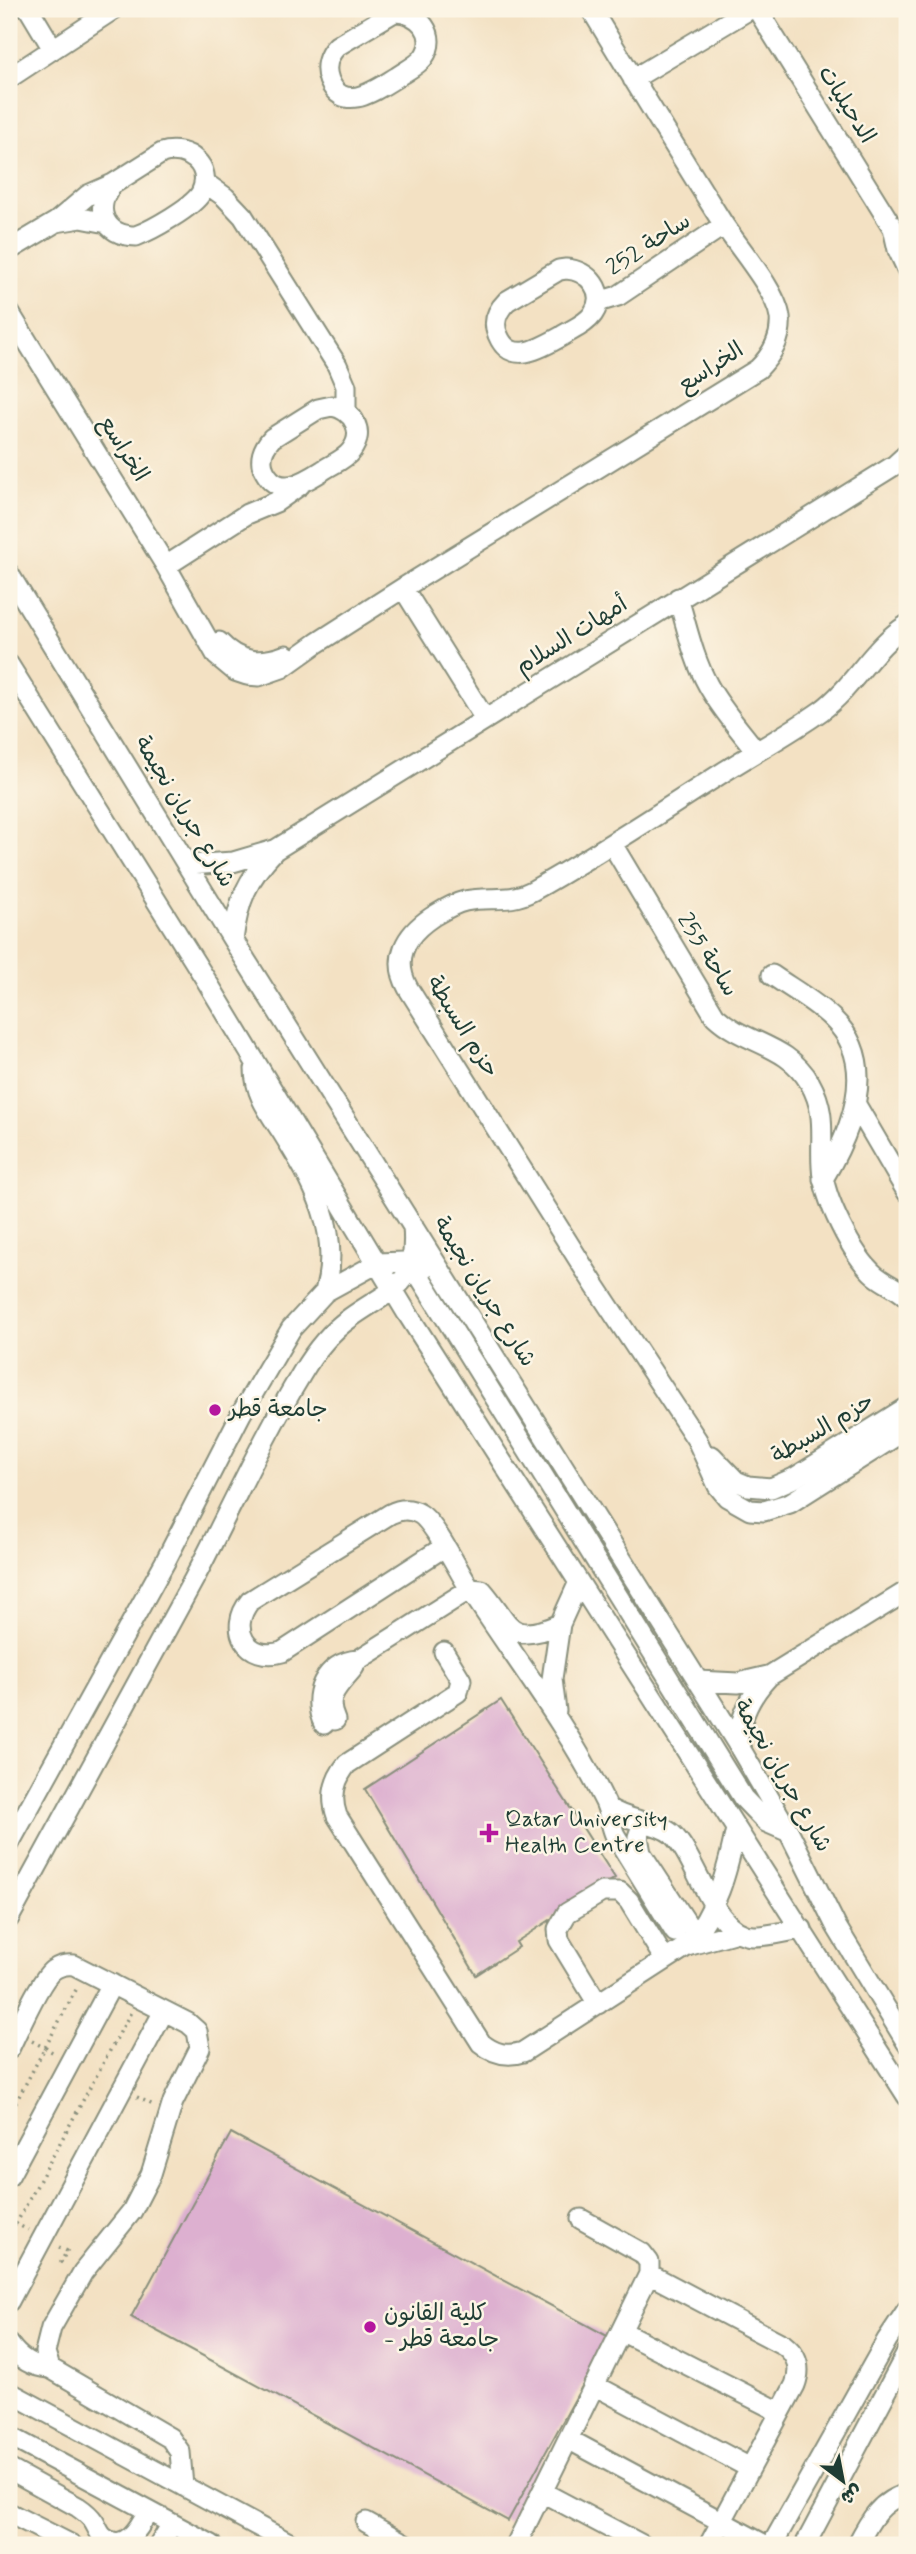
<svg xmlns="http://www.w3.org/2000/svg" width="916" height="2554" viewBox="0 0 916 2554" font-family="Mynerve,'Playpen Sans Arabic',sans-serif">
<rect width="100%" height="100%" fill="#fcf5e5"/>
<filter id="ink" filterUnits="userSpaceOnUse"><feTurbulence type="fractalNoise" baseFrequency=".0143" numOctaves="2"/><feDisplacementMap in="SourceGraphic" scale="14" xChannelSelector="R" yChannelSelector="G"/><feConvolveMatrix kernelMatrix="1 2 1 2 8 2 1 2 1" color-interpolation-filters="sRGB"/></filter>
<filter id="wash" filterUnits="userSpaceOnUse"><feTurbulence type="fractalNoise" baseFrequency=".00686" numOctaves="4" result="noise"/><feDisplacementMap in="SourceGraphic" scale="28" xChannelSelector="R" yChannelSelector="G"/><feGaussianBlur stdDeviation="1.57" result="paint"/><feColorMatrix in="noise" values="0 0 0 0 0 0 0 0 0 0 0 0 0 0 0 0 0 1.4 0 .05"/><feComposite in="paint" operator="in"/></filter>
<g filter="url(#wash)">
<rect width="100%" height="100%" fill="#f3e1c3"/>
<g id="blocks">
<path fill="#ddb0d0" d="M501,1700l114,178 -99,64 3,5 -43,28 -111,-186z
M231,2133l378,204 -101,184 -377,-204z"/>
</g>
</g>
<g filter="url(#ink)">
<use href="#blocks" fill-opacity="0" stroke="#898f7c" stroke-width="2"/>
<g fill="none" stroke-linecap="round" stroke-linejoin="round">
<g stroke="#898f7c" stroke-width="23">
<path id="minor" d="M29,9l24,40
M757,9l136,219 14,12
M394,12c24,-1 46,23 29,46 -6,8 -18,13 -26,19 -20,12 -54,38 -68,3 -5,-13 -1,-25 8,-34z
M9,78l105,-69
M633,79l117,-70
M204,182l21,15 18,19 94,149 9,21v25
M56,222l25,-4 26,5
M893,228l5,22 9,19
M9,250l47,-28 32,-27 25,-11 49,-31c25,-8 52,13 39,40 -8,14 -49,37 -65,43 -32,0 -44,-28 -23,-52
M566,269c22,1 42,23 27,45 -7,10 -20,15 -31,22 -20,11 -51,31 -64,-1 -6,-13 -1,-24 9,-34l52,-31z
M598,302l20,-6 106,-71
M9,312l157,254 51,90 18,15 12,4 12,1 23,-8 35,-25 86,-55 355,-219c14,-14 24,-31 22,-52 -4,-27 -42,-70 -58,-95 -44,-70 -88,-142 -131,-213
M332,406c21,4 34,26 19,45 -6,8 -18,13 -26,18 -19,12 -45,30 -60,3 -7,-12 -2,-24 7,-34l46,-29z
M166,566l81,-52 29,-12 24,-17
M9,574l224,366 504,803 52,89 47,94 71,117
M403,588l82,131
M678,598c9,29 15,60 30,87 13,24 32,45 48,66
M907,625c-35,22 -52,61 -86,86 -31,22 -66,41 -99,62 -63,40 -125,82 -190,118 -24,13 -43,4 -67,10 -13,3 -23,10 -33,16 -27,18 -40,42 -24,71l186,296 103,156 21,46 9,11 23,13 14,1 26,-8 117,-74
M219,642c20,21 41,23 67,13
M9,665l197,315 201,333 500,783
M612,844l103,172c31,29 72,27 95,67 17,30 10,53 12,84 1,30 31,90 54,109 10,8 22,12 31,21
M188,865l45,-3 41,-12
M233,940c5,-39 14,-61 42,-90l620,-385 12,-11
M772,975c20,14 44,27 61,44 47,45 18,113 -10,160
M255,1069c0,25 14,43 27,63 31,50 60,99 43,160
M855,1103l52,89
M412,1264l331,534 23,24 23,10
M712,1456l24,25 12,5 23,2 23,-10 113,-71
M444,1547l-162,105c-35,10 -55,-23 -32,-51l140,-87c10,-5 20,-6 30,0 15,9 39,58 50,75 45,70 97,136 134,211 6,11 6,24 11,35l60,97
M444,1652l17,28 -3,12 -111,72c-13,16 -17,33 -10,52l144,227c13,11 26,14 42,9l164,-106 50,-14
M698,1681l40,2 30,-7
M556,1711l-4,-32 8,-55 19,-42
M335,1720c-12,-25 6,-36 19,-53
M324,1724c-14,-28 1,-62 34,-64l112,-71 12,1c29,33 25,57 78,34
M737,1743c4,-27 13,-47 32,-67l138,-85
M608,1808c20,14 49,13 64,26 26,24 41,102 82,102 16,0 33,-5 48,-7
M643,1823l-5,14 3,16 47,72
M9,1844l156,-282 76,-148 50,-85 34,-37 53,-29 25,-1 20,7
M9,1918c61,-113 124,-226 185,-339 36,-69 68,-140 108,-206 13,-22 28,-41 48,-55 43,-31 68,-30 63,-92
M688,1945c29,-35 39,-72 48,-116
M598,2004l-39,-64 -1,-11 9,-16 35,-21h18l9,9 36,59
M9,2049c9,-18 30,-68 44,-79 7,-5 13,-6 21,-5l114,58 9,8 3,17 -27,54 -22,72 -19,37 -49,61 -32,56 -6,24 5,16
M9,2176l103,-192
M649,2274l135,71c14,11 17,24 11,40l-86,160
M9,2301l155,-290
M621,2331l159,81
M9,2344c10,15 23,23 41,24l120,70 10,14 3,34
M594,2385l156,83
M9,2392l284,153
M9,2436l203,109
M568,2439l197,106
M9,2469l69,38c6,4 12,9 16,15 3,5 5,11 9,15 22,17 37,-10 45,-26
M542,2492l100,53
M9,2513l63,32
M366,2522l41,23
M159,2545l13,-21
M516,2545l133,-271v-12l-7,-9 -61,-34
M772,2545l115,-205 20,-30
M805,2545l102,-192
M857,2545c12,-23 23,-45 50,-51"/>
</g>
<path stroke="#898f7c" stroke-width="3.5" stroke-dasharray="2 5" stroke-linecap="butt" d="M32,2041l24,13
M137,2097l18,9
M9,2115l68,-127
M9,2220l19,10
M16,2224l115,-212
M59,2247l8,4 -6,11 4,3"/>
<use href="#minor" stroke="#fff" stroke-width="19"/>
</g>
</g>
<g fill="#b5179e" stroke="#fcf5e5" stroke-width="2.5">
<circle cx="215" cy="1410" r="7"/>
<path d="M485.5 1822.5h7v7h7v7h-7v7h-7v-7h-7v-7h7z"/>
<circle cx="370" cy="2327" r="7"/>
</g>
<g text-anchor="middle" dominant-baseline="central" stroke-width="5" stroke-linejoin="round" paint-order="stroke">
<g font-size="23" fill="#1f3d34" stroke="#fcf5e5">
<text transform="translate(846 105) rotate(58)">الدحيليات</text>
<text transform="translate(649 245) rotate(-33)">ساحة 252</text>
<text transform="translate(711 368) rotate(-33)">الخراسع</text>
<text transform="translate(123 449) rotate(58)">الخراسع</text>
<text transform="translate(572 636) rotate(-32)">أمهات السلام</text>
<text transform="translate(184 812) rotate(59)">شارع جريان نجيمة</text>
<text transform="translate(707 955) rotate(58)">ساحة 255</text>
<text transform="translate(462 1027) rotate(58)">حزم السبطة</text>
<text transform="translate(484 1292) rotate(58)">شارع جريان نجيمة</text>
<text transform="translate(823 1429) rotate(-31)">حزم السبطة</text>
<text transform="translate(782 1776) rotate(60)">شارع جريان نجيمة</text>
</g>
<g font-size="23" fill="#1f3d34" stroke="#fcf5e5" text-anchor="start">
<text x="229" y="1410">جامعة قطر</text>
<text x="505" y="1820">Qatar University<tspan x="505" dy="26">Health Centre</tspan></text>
<text x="384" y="2314">كلية القانون<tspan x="384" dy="26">- جامعة قطر</tspan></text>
</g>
</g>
<rect width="916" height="2554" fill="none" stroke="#fcf5e5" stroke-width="35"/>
<g transform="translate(843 2481) rotate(148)" stroke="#fcf5e5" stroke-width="5" paint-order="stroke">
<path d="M0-5L12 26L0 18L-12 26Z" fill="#1f3d34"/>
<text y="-10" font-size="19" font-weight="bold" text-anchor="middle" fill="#1f3d34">ش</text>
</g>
</svg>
